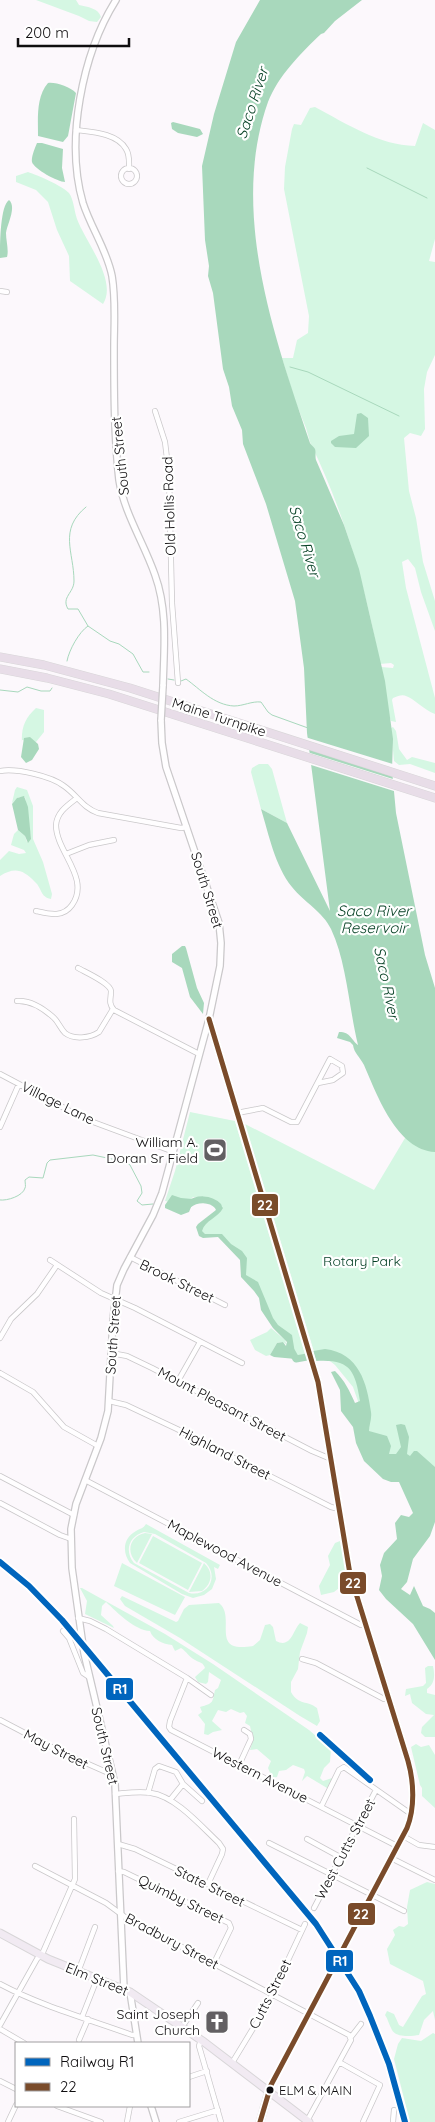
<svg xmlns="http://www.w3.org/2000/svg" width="435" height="2122" viewBox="0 0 435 2122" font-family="Quicksand,sans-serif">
<rect width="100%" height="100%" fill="#fcf8fc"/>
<path fill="#d5f7e3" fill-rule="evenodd" d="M36,0h40l3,5c9,2 19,3 22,12l-4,5 -8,-1 -10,-5z
M315,107c32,17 64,38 100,39l8,-23 12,7v109l-6,22 6,1v93l-8,17 -3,17 1,40 -4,7 -11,-3 -6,5 5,53 7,27 7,44 12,39v30l-14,-39 -6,-24 -7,-9 -6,3 4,26 29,110v16c-11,-4 -22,-16 -29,-18 -4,-2 -10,1 -13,2l-1,2 4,22 -5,-1 -2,-6 -8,-48 12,1 1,-3 -3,-2 -11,1c-15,-78 -35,-150 -70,-222l-4,-14 -12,-30 -12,-40h11l4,-18 11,-7 1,-17 -25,-127 1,-22 7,-38 2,-5 7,1 9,-17z
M28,172c9,3 35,14 41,21 5,7 5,18 8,26 8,22 41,62 26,85l-33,-23 -1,-25 -12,-26 -9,-28 -12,-12 -20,-8v-6z
M36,708l8,2v22l-8,10 -14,-2v3c-1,-15 3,-25 14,-35z
M393,727l3,4 3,18 8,11 5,-3 23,6v10l-25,-9 -11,1 -5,-4 -3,-33z
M259,764h9l4,5 15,54 -26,-14 -10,-37 1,-4z
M17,787l10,3 6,16v33l10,23 9,32 -1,5c-11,-2 -9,-11 -16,-17 -12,-13 -21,-15 -35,-6v-16l9,-9 10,3 7,-1 -2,-3 -13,-5 3,-11 4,-4 7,6 2,6 4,-3 -6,-42h-6l-7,6 3,-13z
M190,1112l45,9 71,236 -4,-2 -1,2h-5l-7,-22 -16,-13 -13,-30 -15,-14v-15l-24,-27h-18l-4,-7 16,-16 2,-9 -17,-6 -7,-1 -8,8 -20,-4 10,-30z
M245,1124l129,66 34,-57 27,18v334l-61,-38 -21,-60 -18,-22 -13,-10h-7z
M271,1328l14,12 2,5 -4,-3 -6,1 -7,12 -4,1 -11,-6 -5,-10 17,-8z
M146,1524l74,41 -2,4 -4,-2 2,12 -4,10 -8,6 -11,3 -11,-4 -52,-31c-8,-11 -7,-25 6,-32 5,-3 7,-2 10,-7zM144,1532l11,2 51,29c13,14 2,34 -17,30l-55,-30c-10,-12 -5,-27 10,-31z
M145,1533l7,1 -15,29c-12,-11 -7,-27 8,-30z
M153,1536l49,27 -14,27 -49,-27z
M340,1541l8,40 -14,11 -13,3 -2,-9 11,-21 -2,-9 7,-13z
M122,1563l63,34 -10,18 -61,-29z
M204,1563c10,9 8,21 -2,28l-13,1z
M80,1588h2l83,46 48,30 96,66 22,19 -1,13 -6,6 -4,10 3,3 9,-3 -3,9 -2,1 -20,-12 -5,5 3,-9 -1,-3 -11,-4 -7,5 -7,1 -2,6 -5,1 -4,-10 3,-7 -14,-12 -7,1 3,-10 -3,-14 -5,-3 2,-7 -3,-4 -4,1 -9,-4 -5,3 -8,-2 -6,11 10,9 -9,2 -5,3 -4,-1 1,-10 -7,-9 4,-3 -2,-5c14,-4 12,-4 15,-17l3,-2 3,-8 -12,-8 -1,10 -2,2 -8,-2 -3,-5 10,-9c-2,-6 -5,-5 -10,-8 -6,-3 -8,-8 -14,-12l-6,3 -3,-6c-9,-1 -19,-5 -22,-14 -16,-1 -32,-18 -44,-29l-4,4 -1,9 12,11 1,2 -29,-14 2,-13z
M122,1596l54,26 2,-1 6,-12 5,-4 30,-2c18,14 -11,51 34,43l7,-6 5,-15 5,-1 3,3 3,14c15,8 17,-11 24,-18l8,4 -1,6 -7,19 -2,17 -7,13v10c8,14 16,8 26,16l3,13 -3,5 -17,-10 -120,-78 -55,-32 -5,-7z
M428,1666h5c2,9 2,18 -6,23v4l8,2v42h-10l-4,-4 1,-6 12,-12 -8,-1 -14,-11 -2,-9 -5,2 1,-7 17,-3 3,-3 -1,-15z
M416,1744l5,3 8,-2 6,10v53l-13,-12v-8l-2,-3 -9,-38z
M427,1882l8,2v136l-2,-9 -9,9 -5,15c-7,1 -23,3 -27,-5 -3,-5 -4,-11 -7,-15l2,-4 7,3 5,11 4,2 19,-31 4,-2 -3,-13 -33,-17 -3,-15 8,-14 -2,-5 6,-4 5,1 4,-3 -1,-17 3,-17z
M433,2033l2,1v88h-25l-16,-63 4,-15 4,-6 19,3z"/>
<path fill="#a8d8bc" d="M260,0h102l-27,21 -11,12 -3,1c-20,19 -43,42 -53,68 -39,110 7,237 42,341 1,2 4,4 5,6 1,2 0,8 1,11l28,65 15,44 26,112 8,58 -1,31 4,43 29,142 10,33v164c-38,-2 -58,-57 -71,-87 -4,-8 -10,-12 -11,-20l-3,-3 -13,-4 2,-6c12,0 12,8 19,13 -9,-36 -11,-82 -27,-116 -8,-17 -27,-27 -39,-42 -17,-21 -23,-52 -31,-78l26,14 43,88 -23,-178 -3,-65 -9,-67 -29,-97 -23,-60 -1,-14 -10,-24 -3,-19 -6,-18 -10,-76 -5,-17 1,-10 -4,-26 -3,-74 12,-52 22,-72z
M48,83c8,-1 22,4 28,10l-8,43 -5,6 -25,-6c0,-18 -2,-39 10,-53z
M173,122l27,7 3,5 -6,3 -19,-4 -6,-4 -1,-6z
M37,143h5l21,6 -1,19 3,14c-7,0 -31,-13 -33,-20 -1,-5 3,-14 5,-19z
M9,200c8,7 -2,24 -3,33 0,8 3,17 1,24l-7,1c0,-13 0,-52 9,-58z
M361,413l7,5 1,18 -13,12 -21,-1 -4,-4v-2l8,-5 15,-2 3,-20z
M30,737l8,7 1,5 -7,11 -6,3 -5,-6 3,-19z
M24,796l4,11 3,32 -3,4 -3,-7 -7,-6 -6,-26 5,-6z
M182,946h3l1,2 11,40 7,15 -1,11 -13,-17 -8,-29 -10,-6v-8z
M172,1195l9,3 11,1 2,1 -5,12 -8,3 -16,-7v-3z
M208,1200l9,1 6,7c-5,10 -18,12 -21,23l3,3h17l9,10 11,7 5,7 -1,17 12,7 15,36 5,7 14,10 4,24 -22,-2 -4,-2 7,-12 6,-1 3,4 1,-4 -14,-14 -12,-18 -2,-12 -5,-7 -13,-14 -1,-17 -22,-23 -15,1 -4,-2 -3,-9 2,-3 18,-14 -3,-7z
M325,1349c34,4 42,34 46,63 1,7 -2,13 -2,19l18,5 4,10 -2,8h7l5,-7 -5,-22 5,-1 4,1 4,12 -2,17 3,2 4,-5h3l18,16v55l-5,14 -17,23 -6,23 -6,7 9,6 4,-9 9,20 7,3 5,4v47l-22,-36 -27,-25 -7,-9 3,-14 -2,-11 4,-12 13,-14 -2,-16 6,-8 8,2 4,-4 -14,-31h-8l-8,-3 -19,-18 -8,-18 -3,-16 -12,-16 -1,-21 -9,-18 4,-1c10,10 14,19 20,32l5,-2c-5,-31 -10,-42 -44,-40l-3,-10z"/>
<path fill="#fcf8fc" d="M305,737l91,28 -1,5 -88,-22z
M307,752l89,28 1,12 -89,-28z"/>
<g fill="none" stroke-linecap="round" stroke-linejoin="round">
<path stroke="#a8d8bc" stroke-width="1" d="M367,168l60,30
M290,367l18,5 91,44
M86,507c-28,23 -12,45 -12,74 0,12 -13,16 -6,28h10l10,17
M67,661c2,-11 12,-29 21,-35l22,15 9,3 14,10 10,18h6
M168,679l6,1
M181,681l5,-2c14,10 28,26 48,27 9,0 18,-5 27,-4l7,10 4,3 36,13
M0,690l18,2 9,-5 14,4h9l2,-3
M0,1200c7,1 23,-4 25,-12 1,-1 0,-6 0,-8l4,-3 14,1 4,-15 3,-3 43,-5 33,7 4,3 11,21 1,7 -5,8 5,4 11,-1"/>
<path stroke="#a8d8bc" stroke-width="7" d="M188,1205c9,-7 22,-7 30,1
M292,1352l4,7 11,-2"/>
<g stroke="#cac8ca" stroke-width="6">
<path id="minor" d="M76,130c16,2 41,3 50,19 4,6 3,14 3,20
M121 176a8 8 0 1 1 16 0a8 8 0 1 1-16 0Z
M0,291l7,1
M155,411l10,31 4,33 3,128 6,80
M0,771c16,-3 51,5 64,15 13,9 19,22 34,27l83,15 6,-1
M66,854l23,-9 25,-5
M36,911c13,3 27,7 36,-6 19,-27 -16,-53 -16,-80 1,-13 12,-20 21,-27
M78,968c7,4 32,15 33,23 0,8 -3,12 3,19l85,44
M17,1001c13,-1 27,8 36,16 5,4 7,11 12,16 9,7 25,5 34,-1l14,-23
M0,1074l85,45 89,33
M237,1113l26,-5 28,14h6l33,-63 12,7 1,7 -10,7 -15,3
M0,1127l19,-43
M130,1257l95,48
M50,1260l51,33 34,15 107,55
M0,1338l11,-19 26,-25 20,-29
M111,1353l16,3 25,12 160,83 19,8
M0,1373l33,19 31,35 34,19
M178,1381l22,-39
M109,1401l17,4 51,24 154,78 8,2
M0,1476l74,39
M85,1480l276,145 5,-1
M0,1503l60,32 11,4
M78,1618l12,3 16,8 81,49 -17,43 -1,6 2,3 226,116
M63,1631l6,7 14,35 6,4
M302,1659l14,4 68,36h5
M187,1678l24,17
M0,1720l61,32 52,23
M239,1765l12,-26 -1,-5 -6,-4
M183,1784l19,17
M148,1793l7,-24 4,-3 17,6 7,12 -13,16
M115,1794c12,-1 24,-3 36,-1 24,3 50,33 68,50l4,6 -1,5 -14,30
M321,1807l18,-37 5,-3 67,47
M403,1836l16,9 16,2
M307,1839l33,18
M269,1843l135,68
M118,1844l17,5 167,81
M391,1858l44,22
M35,1866l71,37 19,14 224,118 2,5 -44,81
M118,1871l6,1 105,51 2,5 -17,35
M314,1908l62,-118
M78,1972l17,-45
M0,1984c41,22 88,35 132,51h4
M82,2017l15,-38
M0,2025l37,-66 6,-7 32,-73 -1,-60
M182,2027l16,-24
M0,2029l24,14
M351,2037l10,-13
M79,2040l9,-21
M201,2040l-2,6 22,76
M339,2062l41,23 -17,37
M232,2063l34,-56 39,-83
M189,2077l18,-6
M0,2081l16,8
M269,2091l40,-78
M57,2106l44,16
M8,2122l8,-17
M127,2122l3,-16
M179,2122l39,-12
M393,2122l1,-12"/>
</g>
<g stroke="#cac8ca" stroke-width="8">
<path id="tertiary" d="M116,0c-34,54 -51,141 -33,203 8,25 24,47 29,73 4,24 2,48 2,72 0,43 0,88 5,132 5,33 25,63 36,95 13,36 9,73 8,111
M209,1019l109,363 32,192 58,187c6,21 7,47 -1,67l-98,185
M124,1989l-9,-205 -31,-131 -12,-85 -1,-39 5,-25 25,-66 7,-27 5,-91 4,-35 7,-16 29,-54 9,-22 47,-174 11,-53 1,-23 -2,-20 -53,-156 -4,-24 -1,-23
M130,1992l8,51
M151,2106l5,16"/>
</g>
<g stroke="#d8d6d8" stroke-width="9">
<path id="primary" d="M0,1933l48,26 82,33 74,50 105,80
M260,2122l9,-31"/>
</g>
<g stroke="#d8d6d8" stroke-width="9">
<path id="motorway" d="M0,657l44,8 86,23 305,98
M0,669l47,9 62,16 326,104"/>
</g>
<use href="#minor" stroke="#fffeff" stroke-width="4.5"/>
<use href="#tertiary" stroke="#fffeff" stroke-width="5.5"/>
<use href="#primary" stroke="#f1eaf2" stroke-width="7"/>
<use href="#motorway" stroke="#e8dde8" stroke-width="8"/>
<g stroke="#b7b6b7" stroke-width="3">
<path id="rail" d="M320,1735l50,45"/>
</g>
<use href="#rail" stroke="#fff" stroke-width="1" stroke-dasharray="4" stroke-linecap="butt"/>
<g stroke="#cac8ca" stroke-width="8" stroke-linecap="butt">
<path id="tertiary-bridge" d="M161,720l2,-34"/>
</g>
<use href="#tertiary-bridge" stroke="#fffeff" stroke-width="5.5"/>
<g stroke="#fff" stroke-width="9">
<path id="bus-1" d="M209,1019l109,363 32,192 58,187c6,21 7,47 -1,67l-136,257 -11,37"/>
</g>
<use href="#bus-1" stroke="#7a4b2a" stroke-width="5"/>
<g stroke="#fff" stroke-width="10">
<path id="rail-1" d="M0,1562l29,24 33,34 254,304 43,67 11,25 19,48 16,58
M320,1735l50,45"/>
</g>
<use href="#rail-1" stroke="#0065bd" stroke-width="6"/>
</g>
<defs>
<g id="stadium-square" transform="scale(1.25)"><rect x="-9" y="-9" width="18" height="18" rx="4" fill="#625f62" stroke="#fff"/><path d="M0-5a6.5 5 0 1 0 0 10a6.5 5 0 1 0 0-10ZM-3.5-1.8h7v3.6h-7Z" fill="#fff"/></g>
<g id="church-square" transform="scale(1.25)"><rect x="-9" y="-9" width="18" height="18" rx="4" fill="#625f62" stroke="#fff"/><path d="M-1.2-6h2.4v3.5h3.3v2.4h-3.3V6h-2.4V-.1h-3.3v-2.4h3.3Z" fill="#fff"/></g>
</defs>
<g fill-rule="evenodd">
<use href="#stadium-square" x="215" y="1150"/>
<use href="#church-square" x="217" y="2022"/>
</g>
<circle fill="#0f0d0f" stroke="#fff" stroke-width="2" cx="270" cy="2090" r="4.5"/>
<g text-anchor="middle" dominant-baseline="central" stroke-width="4.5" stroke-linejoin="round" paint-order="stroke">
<g font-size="13" fill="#0f0d0f" stroke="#fff" text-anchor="start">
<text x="279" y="2090">ELM &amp; MAIN</text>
</g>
<g font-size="14" fill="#0f0d0f" stroke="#fff">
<text transform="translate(120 456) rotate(-96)">South Street</text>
<text transform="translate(169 506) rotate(-92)">Old Hollis Road</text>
<text transform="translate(219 717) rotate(18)">Maine Turnpike</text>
<text transform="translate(207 890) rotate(73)">South Street</text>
<text transform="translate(58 1103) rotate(26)">Village Lane</text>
<text transform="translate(177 1281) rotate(26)">Brook Street</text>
<text transform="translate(113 1335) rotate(-86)">South Street</text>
<text transform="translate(222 1404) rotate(28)">Mount Pleasant Street</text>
<text transform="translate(225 1453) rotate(27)">Highland Street</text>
<text transform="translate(225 1553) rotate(28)">Maplewood Avenue</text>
<text transform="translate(105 1746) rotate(77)">South Street</text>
<text transform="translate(56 1749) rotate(27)">May Street</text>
<text transform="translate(260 1775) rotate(27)">Western Avenue</text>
<text transform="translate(345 1849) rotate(-62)">West Cutts Street</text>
<text transform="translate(210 1886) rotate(26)">State Street</text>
<text transform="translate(181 1899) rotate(26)">Quimby Street</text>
<text transform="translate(172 1941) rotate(28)">Bradbury Street</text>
<text transform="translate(97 1979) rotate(22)">Elm Street</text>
<text transform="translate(270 1994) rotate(-63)">Cutts Street</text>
</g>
<g font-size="14" fill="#0f0d0f" stroke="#fff" text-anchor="end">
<text x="198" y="1142">William A.<tspan x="198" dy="16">Doran Sr Field</tspan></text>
<text x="200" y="2014">Saint Joseph<tspan x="200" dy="16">Church</tspan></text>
</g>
<g font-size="14" fill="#023e23" stroke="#fff">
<text x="362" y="1261">Rotary Park</text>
</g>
<g font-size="15" font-style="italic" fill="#0a4428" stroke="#fff">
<text transform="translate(252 103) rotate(-72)">Saco River</text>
<text transform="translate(305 541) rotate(73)">Saco River</text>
<text x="374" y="910">Saco River<tspan x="374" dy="17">Reservoir</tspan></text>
<text transform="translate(387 983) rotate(78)">Saco River</text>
</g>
</g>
<g stroke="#fff" stroke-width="2">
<rect x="251" y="1193" width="28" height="24" rx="5" fill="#7a4b2a"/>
<rect x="339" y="1571" width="28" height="24" rx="5" fill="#7a4b2a"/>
<rect x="105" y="1677" width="29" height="24" rx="5" fill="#0065bd"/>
<rect x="347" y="1902" width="29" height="24" rx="5" fill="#7a4b2a"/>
<rect x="325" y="1949" width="29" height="24" rx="5" fill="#0065bd"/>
</g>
<g font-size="14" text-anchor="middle" font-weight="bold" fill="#fff">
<text x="265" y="1210">22</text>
<text x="353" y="1588">22</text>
<text x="120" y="1694">R1</text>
<text x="361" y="1919">22</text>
<text x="340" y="1966">R1</text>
</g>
<rect x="15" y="2042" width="175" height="65" fill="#ffffff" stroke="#9f9e9f"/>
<rect x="25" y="2058" width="25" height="8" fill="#0065bd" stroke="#9f9e9f"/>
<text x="60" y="2067" font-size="15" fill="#0f0d0f">Railway R1</text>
<rect x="25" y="2083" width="25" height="8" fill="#7a4b2a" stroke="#9f9e9f"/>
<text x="60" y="2092" font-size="15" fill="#0f0d0f">22</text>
<path d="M18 38v8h111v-8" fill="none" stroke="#0f0d0f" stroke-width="2.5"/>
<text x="25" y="38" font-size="15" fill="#0f0d0f" stroke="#ffffff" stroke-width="4" paint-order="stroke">200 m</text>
</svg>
